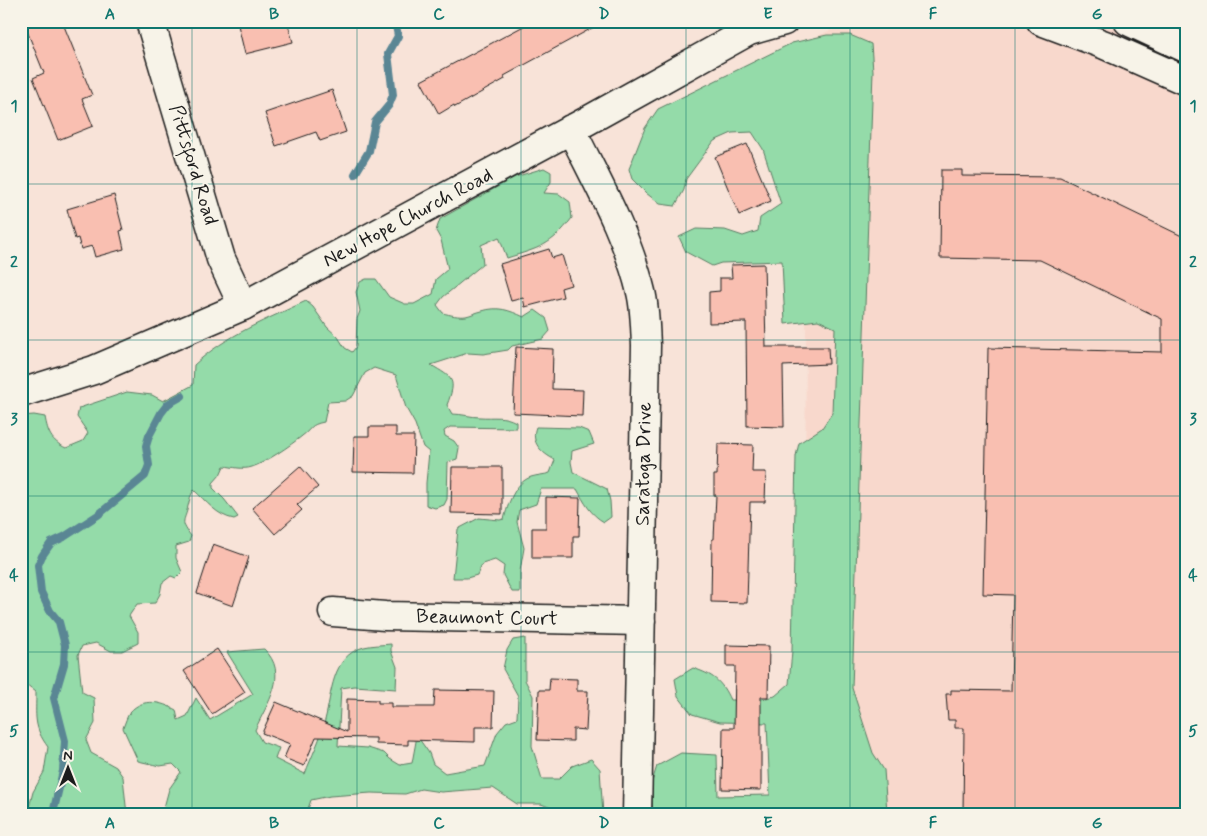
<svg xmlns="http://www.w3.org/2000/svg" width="1207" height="836" viewBox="0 0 1207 836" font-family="Mynerve,sans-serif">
<rect width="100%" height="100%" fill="#f8e3d8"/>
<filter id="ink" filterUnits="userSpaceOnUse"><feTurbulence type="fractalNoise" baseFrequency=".02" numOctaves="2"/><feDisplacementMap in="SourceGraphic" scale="10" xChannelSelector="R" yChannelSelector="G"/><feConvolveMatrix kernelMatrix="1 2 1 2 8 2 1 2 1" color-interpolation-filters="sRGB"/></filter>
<g filter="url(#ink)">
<path fill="#f8d8cc" d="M951,21h235v794h-382l3,-774 26,-12 29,-6 84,3z"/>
<path fill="#94dba9" stroke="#587c62" d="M827,35h23l21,9 2,27 -21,617 21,65 11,17 3,42 3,3h-237l-2,-30 6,-19 24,-13 36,2 1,41 52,-1 -3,-72 -47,-1 -28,-8 -14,-18 -3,-17 18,-11c20,7 28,12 37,32h27l18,-4 14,-12 3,-33 4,-195 3,-13 23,-15 10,-15 3,-85 -17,-8 -33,4 -3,-63 -61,2 -9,3 -26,-14 -7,-15 17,-8 29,1 18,6 15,-5 2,-13 21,-14 -18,-55 -11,-17 -20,1 -18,8 -28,38 -2,11 -9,16 -15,-2 -14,-11 -14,-14 -3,-10 16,-41 13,-19 134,-66z
M544,168l7,4v10l-7,11 15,1 11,8 2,16c-21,28 -33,30 -65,40l-8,-21 -18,8 2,19 -40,33 -6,8 6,8c7,2 16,4 23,3 5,-1 11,-4 16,-5 16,-5 27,-1 42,6l11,-7 11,8 4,13 -7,8 -31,7 -4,4 -25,4 -15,-1 -37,12c22,13 26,14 16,40l5,9c10,0 19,3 28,3 13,1 24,-2 36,5v6l-66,-1 -6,4 1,5 9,5 5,7 -2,11 -9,3 -1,37 -3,6 -9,3 -9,-3v-22l3,-31 -6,-5 -8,-23 -9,-16 -10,-33 -22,-7 -9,5 -12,23 -8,5 -17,1 -4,20c-15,3 -11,6 -22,14 -11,9 -37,27 -50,31 -9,3 -19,0 -28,-1l-4,9 -7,8v5l11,11 14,18 -4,2c-17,-3 -28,-18 -40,-29 -4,6 -4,9 -6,16 -3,16 -9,14 3,30l-2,6 -13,4v12l6,14 -6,6 -5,-2 -9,7 -2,11 -5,9 -18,1 -8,12 9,16v11l-16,8h-11l-15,-8 -14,3 -4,9 4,37 12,6 1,25 -9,17 5,13 25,14 7,10 4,38h-100l6,-23 11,-20 4,-25c-15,-20 -12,-31 -12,-55l-15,-12v-264l13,-1 11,2c3,16 6,24 21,31l17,-7 5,-8 -11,-16 2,-9 48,-16 25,3 11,6 30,-16 1,-20c32,-30 74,-46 112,-64l7,6 14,20 11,10 7,11 7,4 4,-5 1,-28 3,-8 -4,-19 4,-10 6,-3h10l13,18 16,7h9l19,-10 3,-15 12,-10 -7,-29 -5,-9 4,-12 75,-42z
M536,427l43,1 10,4 5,12 -22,7 -1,11 2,10 34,17 3,12 1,16 -7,5c-13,-7 -20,-20 -27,-33h-36l-5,15 -17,6 -2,12 7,26 -4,23v21h-8l-9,-17 1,-9 -9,-6 -13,4 -5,11 -10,3h-14l5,-49 21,-11 21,2 4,-1c4,-14 10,-36 27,-42 6,-2 13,-2 19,-4l5,-13c-13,-7 -25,-17 -19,-33z
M525,638v42l8,16 -1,50 10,33h17l13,-13 19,-7 9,10 3,46h-41v-3l-21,-8h-24l-24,-16 -52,4 -20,-3 -16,5 -34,-1 -41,3 -19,4 -5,15h-144l7,-26 12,-17 -8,-8 -13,2 -22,-5 -15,-33c2,-5 4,-12 7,-16 13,-15 32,-10 46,-2l2,10 9,-4 9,-18 14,22 43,-26 -26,-42 37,-3c26,25 3,54 -9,81l7,12 17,6 -4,11 30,15c6,-17 16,-35 20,-54 7,-26 6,-64 39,-73 8,-2 18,-2 27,-3v7l6,16 -1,22 -41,-3 -14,2 -3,58 30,2 16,5 6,6 10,6 12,-2 5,-27 12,17 4,11 12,9 40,-7 12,-33 9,-11 11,-4 1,-22 -15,-27 4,-19 6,-10z"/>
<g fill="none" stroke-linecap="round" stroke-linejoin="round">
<path stroke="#5a8694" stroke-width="8" d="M355,174l14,-23 6,-29 14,-17 4,-10 -5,-41 10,-18 -3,-15
M57,815l-3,-6 9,-38 2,-30 -11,-43 10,-34 1,-19 -6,-23 -9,-11 -9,-19 -3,-27 4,-9 9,-13 13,-6 34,-22 47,-39 4,-11 -3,-19 3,-10 12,-23 7,-9 14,-8"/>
</g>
<path fill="#f9bfb1" stroke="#1c1c1c" d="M23,21h39l30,74 -10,4 11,27 -35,14 -25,-62 11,-5z
M237,21h50l6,21 -48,12z
M533,21h72l-101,55 1,3 -50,28 -1,-2 -15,9 -18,-33z
M332,90l14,42 -26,9 -4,-9 -40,14 -11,-33z
M747,144l24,57 -32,14 -24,-58z
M941,170h21v6l98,1 126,61v577h-223l1,-87h-9v-8h-7l-2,-26h5v-4l60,1 2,-96 -30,-1 5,-246 174,4v-33l-122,-59 -100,-2z
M114,195l9,35 -3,1 4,18 -29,8 -3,-11 -11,3 -3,-11 -3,1 -8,-30z
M549,249l3,9 10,-3 9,30 -10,3 2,9 -38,10 -2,-9 -12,3 -11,-37z
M764,264l2,83h62l1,17 -46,2 1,61 -37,-1 -1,-104 -37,1v-31l11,-1v-13h12l-1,-13z
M516,347l37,2 -1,40 31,1 -1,26 -69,-3z
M369,427h27v9h18l-1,37 -60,-1 1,-36h15z
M718,444l35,1 -1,27h14l-1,30h-15l-3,101 -36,-1 1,-63h2l2,-44h-2v-20h3z
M300,466l18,21 -21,18 5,5 -27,24 -23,-26z
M452,467h50v47l-51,-1z
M546,497l34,1 -1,38h-6v22h-41v-30h14z
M213,544l36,13 -16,49 -36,-13z
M726,645l43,1 -1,51h-7v93l-39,-1 1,-61h11l1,-62h-9z
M217,649l28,43 -33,22 -28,-43z
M550,678l27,1v12h11l-2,39 -13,-1v12l-36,-1 2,-50h10z
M435,690l59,1 -1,36h-18v15l-67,-2v5l-32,-1v-6l-60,-1 -12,29 -20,-8 6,-14 -28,-11 14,-31 71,30v-33l31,1v3h13v4h43z"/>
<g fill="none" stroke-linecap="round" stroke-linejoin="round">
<g stroke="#1c1c1c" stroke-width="31">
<path id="minor" d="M150,21l71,238 22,47
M571,129c26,53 56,105 70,163 4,16 4,36 5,53l-9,470
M333,612l52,4 256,5"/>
</g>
<g stroke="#1c1c1c" stroke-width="31">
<path id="major" d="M1041,21l64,24 81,36
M1128,21l58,27
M21,393l73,-23 149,-64 344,-185 162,-90 35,-10"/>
</g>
<use href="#minor" stroke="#f7f3e8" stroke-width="28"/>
<use href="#major" stroke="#f7f3e8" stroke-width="28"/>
</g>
</g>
<path fill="none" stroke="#0f766e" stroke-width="1" stroke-opacity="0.55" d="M192,21v794M357,21v794M521,21v794M686,21v794M850,21v794M1015,21v794M21,184h1165M21,340h1165M21,496h1165M21,652h1165"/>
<g text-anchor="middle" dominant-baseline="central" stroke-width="4" stroke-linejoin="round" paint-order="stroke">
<g font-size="20" fill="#1c1c1c" stroke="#f7f3e8">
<text transform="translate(193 165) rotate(73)">Pittsford Road</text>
<text transform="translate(408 218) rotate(-28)">New Hope Church Road</text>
<text transform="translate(644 464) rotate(-89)">Saratoga Drive</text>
<text transform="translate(487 618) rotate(1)">Beaumont Court</text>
</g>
</g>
<rect width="1207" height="836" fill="none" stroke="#f7f3e8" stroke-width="55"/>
<g transform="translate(68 768)" stroke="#f7f3e8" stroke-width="4" paint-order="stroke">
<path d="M0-4L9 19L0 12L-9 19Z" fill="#1c1c1c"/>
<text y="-8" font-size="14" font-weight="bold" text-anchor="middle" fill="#1c1c1c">N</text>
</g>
<rect x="28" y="28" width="1152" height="780" fill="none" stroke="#0f766e" stroke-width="2"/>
<g font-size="16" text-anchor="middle" font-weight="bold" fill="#0f766e">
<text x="110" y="19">A</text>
<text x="274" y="19">B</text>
<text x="439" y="19">C</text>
<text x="604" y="19">D</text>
<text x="768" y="19">E</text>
<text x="933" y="19">F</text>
<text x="1097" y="19">G</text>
<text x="14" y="111">1</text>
<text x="1193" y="111">1</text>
<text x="14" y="267">2</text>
<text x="1193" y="267">2</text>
<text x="14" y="424">3</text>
<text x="1193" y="424">3</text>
<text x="14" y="580">4</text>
<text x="1193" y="580">4</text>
<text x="14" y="736">5</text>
<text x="1193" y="736">5</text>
<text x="110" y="828">A</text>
<text x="274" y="828">B</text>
<text x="439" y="828">C</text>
<text x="604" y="828">D</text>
<text x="768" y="828">E</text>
<text x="933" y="828">F</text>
<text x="1097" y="828">G</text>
</g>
</svg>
